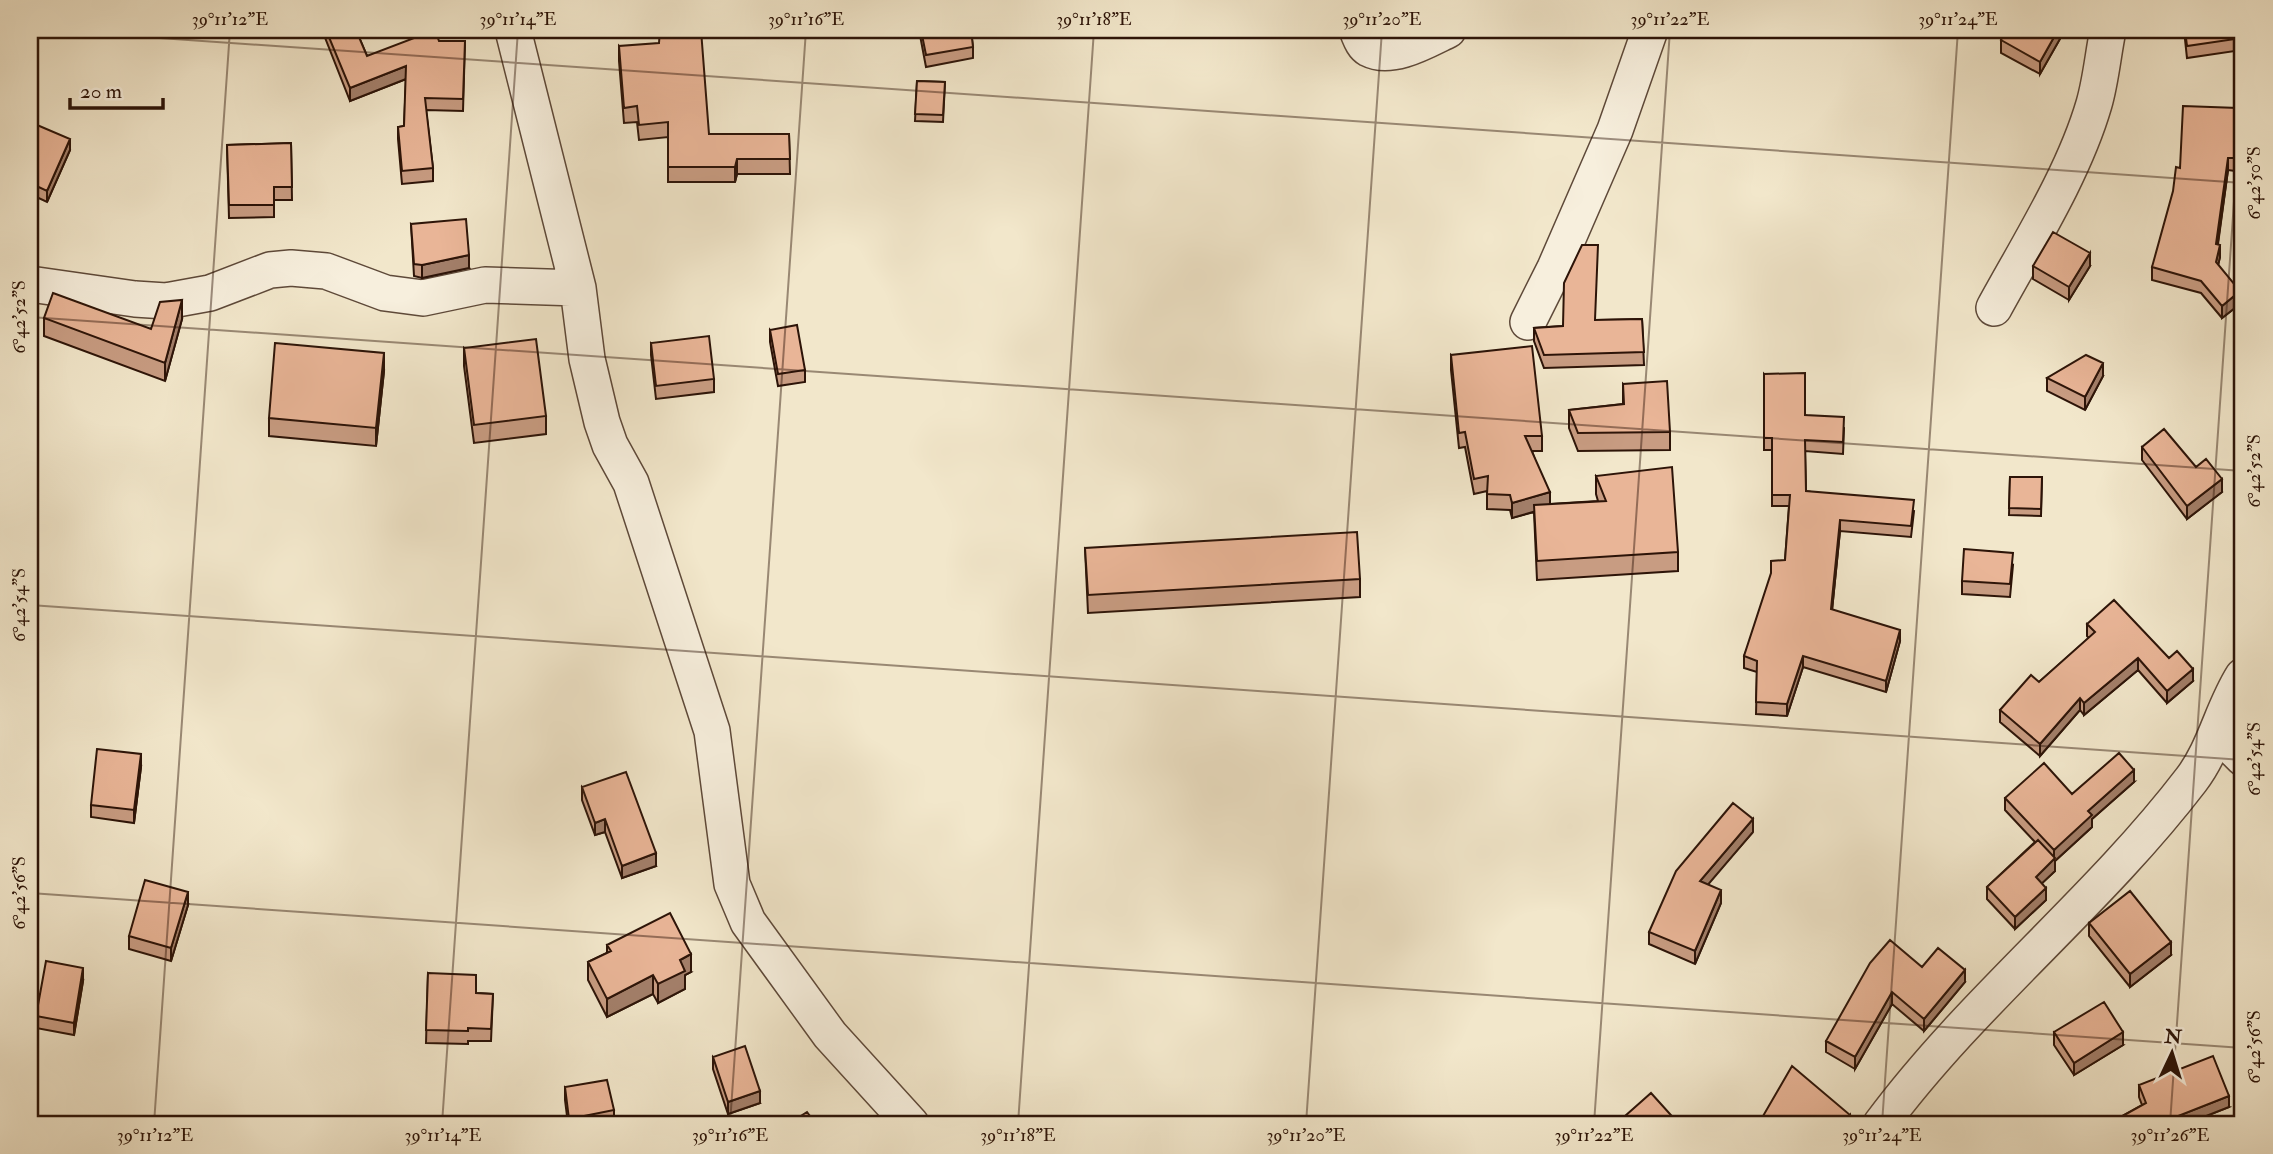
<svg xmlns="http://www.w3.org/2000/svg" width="2273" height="1154" viewBox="0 0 2273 1154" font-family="'IM FELL Double Pica',serif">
<rect width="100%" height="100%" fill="#f2e7cb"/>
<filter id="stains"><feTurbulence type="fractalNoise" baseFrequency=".00286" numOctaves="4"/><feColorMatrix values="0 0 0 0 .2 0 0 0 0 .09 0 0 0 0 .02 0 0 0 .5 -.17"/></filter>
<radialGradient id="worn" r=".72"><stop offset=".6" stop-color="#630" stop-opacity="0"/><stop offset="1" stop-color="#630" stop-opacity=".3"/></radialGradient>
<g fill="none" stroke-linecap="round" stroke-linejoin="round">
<g stroke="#5e4939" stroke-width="38">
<path id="street" d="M513,30l65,258 9,71 15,63 8,23 21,38 81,248 20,153 16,38 82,113 81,89
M1357,30c3,6 5,15 12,19 23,12 58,-9 79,-19
M30,284l105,15 31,2 44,-8 60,-23 21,-2 35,3 59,22 38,5 62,-13 93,3
M1994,308c35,-64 80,-135 100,-204 7,-24 9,-50 14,-74
M1528,322l27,-54 60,-138 35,-100
M2217,732l26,26
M1881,1124c92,-124 216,-221 310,-344 24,-31 31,-71 52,-104"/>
</g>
<use href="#street" stroke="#f7efdd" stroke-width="35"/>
</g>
<path fill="#c89c82" stroke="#2d1408" stroke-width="2" d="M322,30h34l11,26 72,-15h26l-2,70 -37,-1 7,58v13l-31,3 -4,-45v-12l6,-1 2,-47 -56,22z
M541,30h24v5l-23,3z
M919,30h52l2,17v11l-47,9z
M2007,30h58l-25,44 -39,-21v-13z
M2184,30h59v5h-1v15l-55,8z
M619,46l90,88h80l1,40h-53l-2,8h-67v-45l-29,3 -2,-18 -13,1 -5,-62z
M917,81l28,1 -2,40 -28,-1z
M2238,120l-2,51 -8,-1 -10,74 2,13 -2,8 22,39 -18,14 -21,-25 -49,-13v-13z
M30,122l40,28 -23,52 -17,-8z
M291,143l1,57h-18v17l-45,1 -2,-73z
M411,224l58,44 -47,10 -8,-2z
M2033,266h57l-21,34 -36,-21z
M44,318l107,11 31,-10 -17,62 -121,-45z
M1642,319l2,46 -100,3 -10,-27v-13l29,-2 33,-6z
M770,330l35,40v12l-27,4 -8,-44z
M651,343l63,36v13l-58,7 -5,-44z
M464,348l82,68v18l-72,9 -10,-77z
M1451,355l91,81v15h-10l18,53 48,-3 -2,-7v-18l82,76v19l-141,9 -3,-68 -22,6 -2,-8 -23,-1v-18l-13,3 -9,-47 -6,1 -8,-78z
M384,371l-8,75 -107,-10v-18z
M1764,374l41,41 39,13 -1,26 -38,-3 1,40 108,20 -3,26 -71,-6 -8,79 68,31 -14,51 -83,-25 -16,49 -31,-2 1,-42 -13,-4v-12l41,-96 4,-54h-17v-56h-8z
M2103,376l-18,34 -38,-19v-13z
M1623,384l47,48v18l-92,1 -9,-23v-18l54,-6z
M2142,447l54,20 26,25 -35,27 -45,-59z
M2010,477h32l-1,39 -32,-1z
M1085,548l275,31v18l-272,16z
M2013,565l-3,32 -48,-3v-13z
M2087,624l106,57 -26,22 -29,-33 -54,45 -4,-5 -40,46 -40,-34v-12l39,-28 50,-44 -2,-2z
M141,767l-7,56 -43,-6v-12z
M2134,782l-42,37v8l-37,34v10l-13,12 4,17 -31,29 -28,-30v-12l48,-45 -30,-32v-12l67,-4z
M582,787l74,79 -34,12 -17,-46 -10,3 -13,-35z
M1753,832l-46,52 14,19 -26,61 -46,-20v-12z
M188,905l-17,56 -42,-12v-13z
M2089,923l82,32 -41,32 -41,-51z
M607,945l84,27 -6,3v14l-27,14 -5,-9 -46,23 -19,-37v-18l19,-9z
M1922,967l43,15 -41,49 -32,-27 -37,65 -29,-17v-11z
M428,973l48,20 17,1 -2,47h-23v3l-42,-1z
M83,981l-9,54 -38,-7v-12z
M2054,1032l69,13 -49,30 -20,-30z
M713,1057l47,46 -32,11 -15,-45z
M2139,1085l90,22 -43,17h-78l34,-19 -3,-8z
M565,1087l49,23v13l-7,1h-39l-3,-24z
M1763,1116l87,8h-87z"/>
<path fill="#a37f6a" stroke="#2d1408" stroke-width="2" d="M2058,30h7l-25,44v-12z
M406,66v13l-56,22v-13z
M70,139v11l-23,52v-11z
M2228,158v12l-12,86v-12z
M737,159v15l-2,8v-15z
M2220,245v12l-4,17v-12z
M2090,253v13l-21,34v-13z
M469,255v13l-47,10v-13z
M2240,291v13l-18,14v-12z
M182,300v19l-17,62v-18z
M34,303v12l-4,6v-13z
M384,353v18l-8,75v-18z
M2103,363v13l-18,34v-13z
M2222,479v13l-35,27v-13z
M1550,492v15l-38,11v-15z
M1840,520v11l-9,90v-12z
M1900,630v11l-14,51v-11z
M1803,656v11l-16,49v-12z
M2138,658v12l-54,45v-12z
M2193,669v12l-26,22v-12z
M2080,698v12l-40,46v-12z
M141,754v13l-7,56v-13z
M2134,770v12l-42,37v8l-37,34v10l-19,18v-12l18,-18v-9l34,-39z
M605,819v13l-10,3v-12z
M1753,819v13l-53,62v-13z
M656,853v13l-34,12v-12z
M2046,888v12l-31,29v-12z
M1721,890v13l-26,61v-13z
M188,892v13l-17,56v-13z
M2171,942v13l-41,32v-13z
M691,954v18l-6,3v14l-27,14v-19l22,-24z
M83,968v13l-9,54v-12z
M1965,970v12l-41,49v-12z
M653,975v19l-46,23v-18z
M1892,992v12l-37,65v-12z
M2123,1032v13l-49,30v-12z
M760,1091v12l-32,11v-12z
M2229,1096v11l-43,17h-26v-1z
M1850,1115v9h-8z"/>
<path fill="#e9b597" stroke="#2d1408" stroke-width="2" d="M326,30h30l11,26 68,-26 4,11h26l-2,58 -38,-1 8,70 -31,3 -4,-44 6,-1 2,-60 -56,22z
M660,30h41l8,104h80l1,25h-53l-2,8h-67v-45l-29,3 -2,-19 -13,2 -5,-62 40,-3z
M921,30h50l2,17 -47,8z
M2007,30h51l-18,32 -39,-22z
M2185,30h56l1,8 -55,8z
M917,81l28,1 -2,33 -28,-1z
M2183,106l55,2 -2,50h-8l-12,86 4,1 -4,17 24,29 -18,15 -21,-25 -49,-14 21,-76 3,-24 4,1z
M30,122l40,17 -23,52 -17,-8z
M291,143l1,44h-18v18h-45l-2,-60z
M466,219l3,36 -47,10 -8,-1 -3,-40z
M2053,232l37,21 -21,34 -36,-21z
M1582,245h16l-3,75 47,-1 2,33 -100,3 -10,-27 29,-2 1,-43z
M53,293l98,36 9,-27 22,-2 -17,63 -121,-45z
M30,300l4,3 -4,5z
M797,325l8,45 -27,4 -8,-44z
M709,336l5,43 -58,7 -5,-43z
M536,339l10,77 -72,9 -10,-77z
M275,343l109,10 -8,75 -107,-10z
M1532,346l10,90h-17l25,56 -38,11 -2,-8 -23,-1 1,-18 -14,3 -9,-47 -6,1 -8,-78z
M2086,355l17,8 -18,34 -38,-19z
M1805,373v42l39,2 -1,25 -38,-2 1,51 108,9 -3,26 -71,-6 -9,89 69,21 -14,51 -83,-25 -16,48 -31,-2 1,-41 -13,-5 27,-83v-12l14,-1 5,-65h-18v-57h-8v-64z
M1667,381l3,51 -92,1 -9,-23 55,-6 -1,-20z
M2164,429l32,38 10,-8 16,20 -35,27 -45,-59z
M1672,467l6,85 -141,9 -3,-56 72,-4 -10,-25z
M2010,477h32l-1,32 -32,-1z
M1357,532l3,47 -272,16 -3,-47z
M1964,549l49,4 -3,31 -48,-3z
M2114,600l55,58 8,-7 16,18 -26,22 -29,-33 -54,45 -4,-5 -40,46 -40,-34 31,-35 8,7 56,-50 -8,-8z
M97,749l44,5 -7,56 -43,-5z
M2119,753l15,17 -46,41 4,4 -38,35 -49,-52 39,-35 28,31z
M626,772l30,81 -34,13 -17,-47 -10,4 -13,-36z
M1733,803l20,16 -53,62 21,9 -26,61 -46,-19 27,-61z
M2038,840l17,18 -19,19 10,11 -31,29 -28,-30z
M145,880l43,12 -17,56 -42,-12z
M2130,891l41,51 -41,32 -41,-51z
M670,913l21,41 -11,6 5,11 -27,13 -5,-9 -46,24 -19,-37 23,-11 -4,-6z
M1890,940l32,27 16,-19 27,22 -41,49 -32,-27 -37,65 -29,-16 44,-78z
M46,961l37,7 -9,55 -38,-7z
M428,973l48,2v18l17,1 -2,35 -23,-1v3l-42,-1z
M2104,1002l19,30 -49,31 -20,-31z
M745,1046l15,45 -32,11 -15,-45z
M2213,1056l16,40 -69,27 1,1h-53l38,-21 -7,-18z
M1792,1066l58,49 -8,9h-64l-15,-8z
M607,1080l7,30 -45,9 -4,-32z
M1651,1093l28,31h-63z
M807,1112l9,12h-28z"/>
<path fill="none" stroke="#2d1408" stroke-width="2" stroke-opacity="0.45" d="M45,30l2198,153M30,317l2213,154M30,605l2213,155M30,893l2213,155M154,1124l76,-1094M442,1124l76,-1094M730,1124l76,-1094M1018,1124l76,-1094M1306,1124l76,-1094M1594,1124l76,-1094M1882,1124l76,-1094M2170,1124l73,-1052"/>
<rect width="2273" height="1154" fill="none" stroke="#f2e7cb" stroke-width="77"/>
<g transform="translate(2172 1053) rotate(4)" stroke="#f7efdd" stroke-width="5" paint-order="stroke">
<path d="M0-5L12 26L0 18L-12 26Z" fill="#2d1408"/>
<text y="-10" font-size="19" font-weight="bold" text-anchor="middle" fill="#2d1408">N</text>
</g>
<path d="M70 98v10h93v-10" fill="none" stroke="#2d1408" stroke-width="3.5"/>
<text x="80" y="98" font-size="21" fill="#2d1408" stroke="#f7efdd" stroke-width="5" paint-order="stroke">20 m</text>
<rect x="38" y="38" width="2196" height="1078" fill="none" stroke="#2d1408" stroke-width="2.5"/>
<g font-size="18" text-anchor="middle" fill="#2d1408">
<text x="230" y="25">39°11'12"E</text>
<text x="518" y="25">39°11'14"E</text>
<text x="806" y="25">39°11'16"E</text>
<text x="1094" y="25">39°11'18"E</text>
<text x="1382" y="25">39°11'20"E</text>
<text x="1670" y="25">39°11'22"E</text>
<text x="1958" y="25">39°11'24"E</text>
<text transform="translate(2254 183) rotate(-90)" y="6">6°42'50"S</text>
<text transform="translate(19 317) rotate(-90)" y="6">6°42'52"S</text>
<text transform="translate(2254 471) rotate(-90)" y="6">6°42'52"S</text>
<text transform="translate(19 605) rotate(-90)" y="6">6°42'54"S</text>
<text transform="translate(2254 759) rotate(-90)" y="6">6°42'54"S</text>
<text transform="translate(19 893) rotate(-90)" y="6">6°42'56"S</text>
<text transform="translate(2254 1047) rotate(-90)" y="6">6°42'56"S</text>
<text x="155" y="1141">39°11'12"E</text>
<text x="443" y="1141">39°11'14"E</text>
<text x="730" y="1141">39°11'16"E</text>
<text x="1018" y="1141">39°11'18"E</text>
<text x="1306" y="1141">39°11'20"E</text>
<text x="1594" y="1141">39°11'22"E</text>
<text x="1882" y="1141">39°11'24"E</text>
<text x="2170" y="1141">39°11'26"E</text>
</g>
<rect width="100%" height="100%" filter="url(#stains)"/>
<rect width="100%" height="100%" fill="url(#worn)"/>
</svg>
